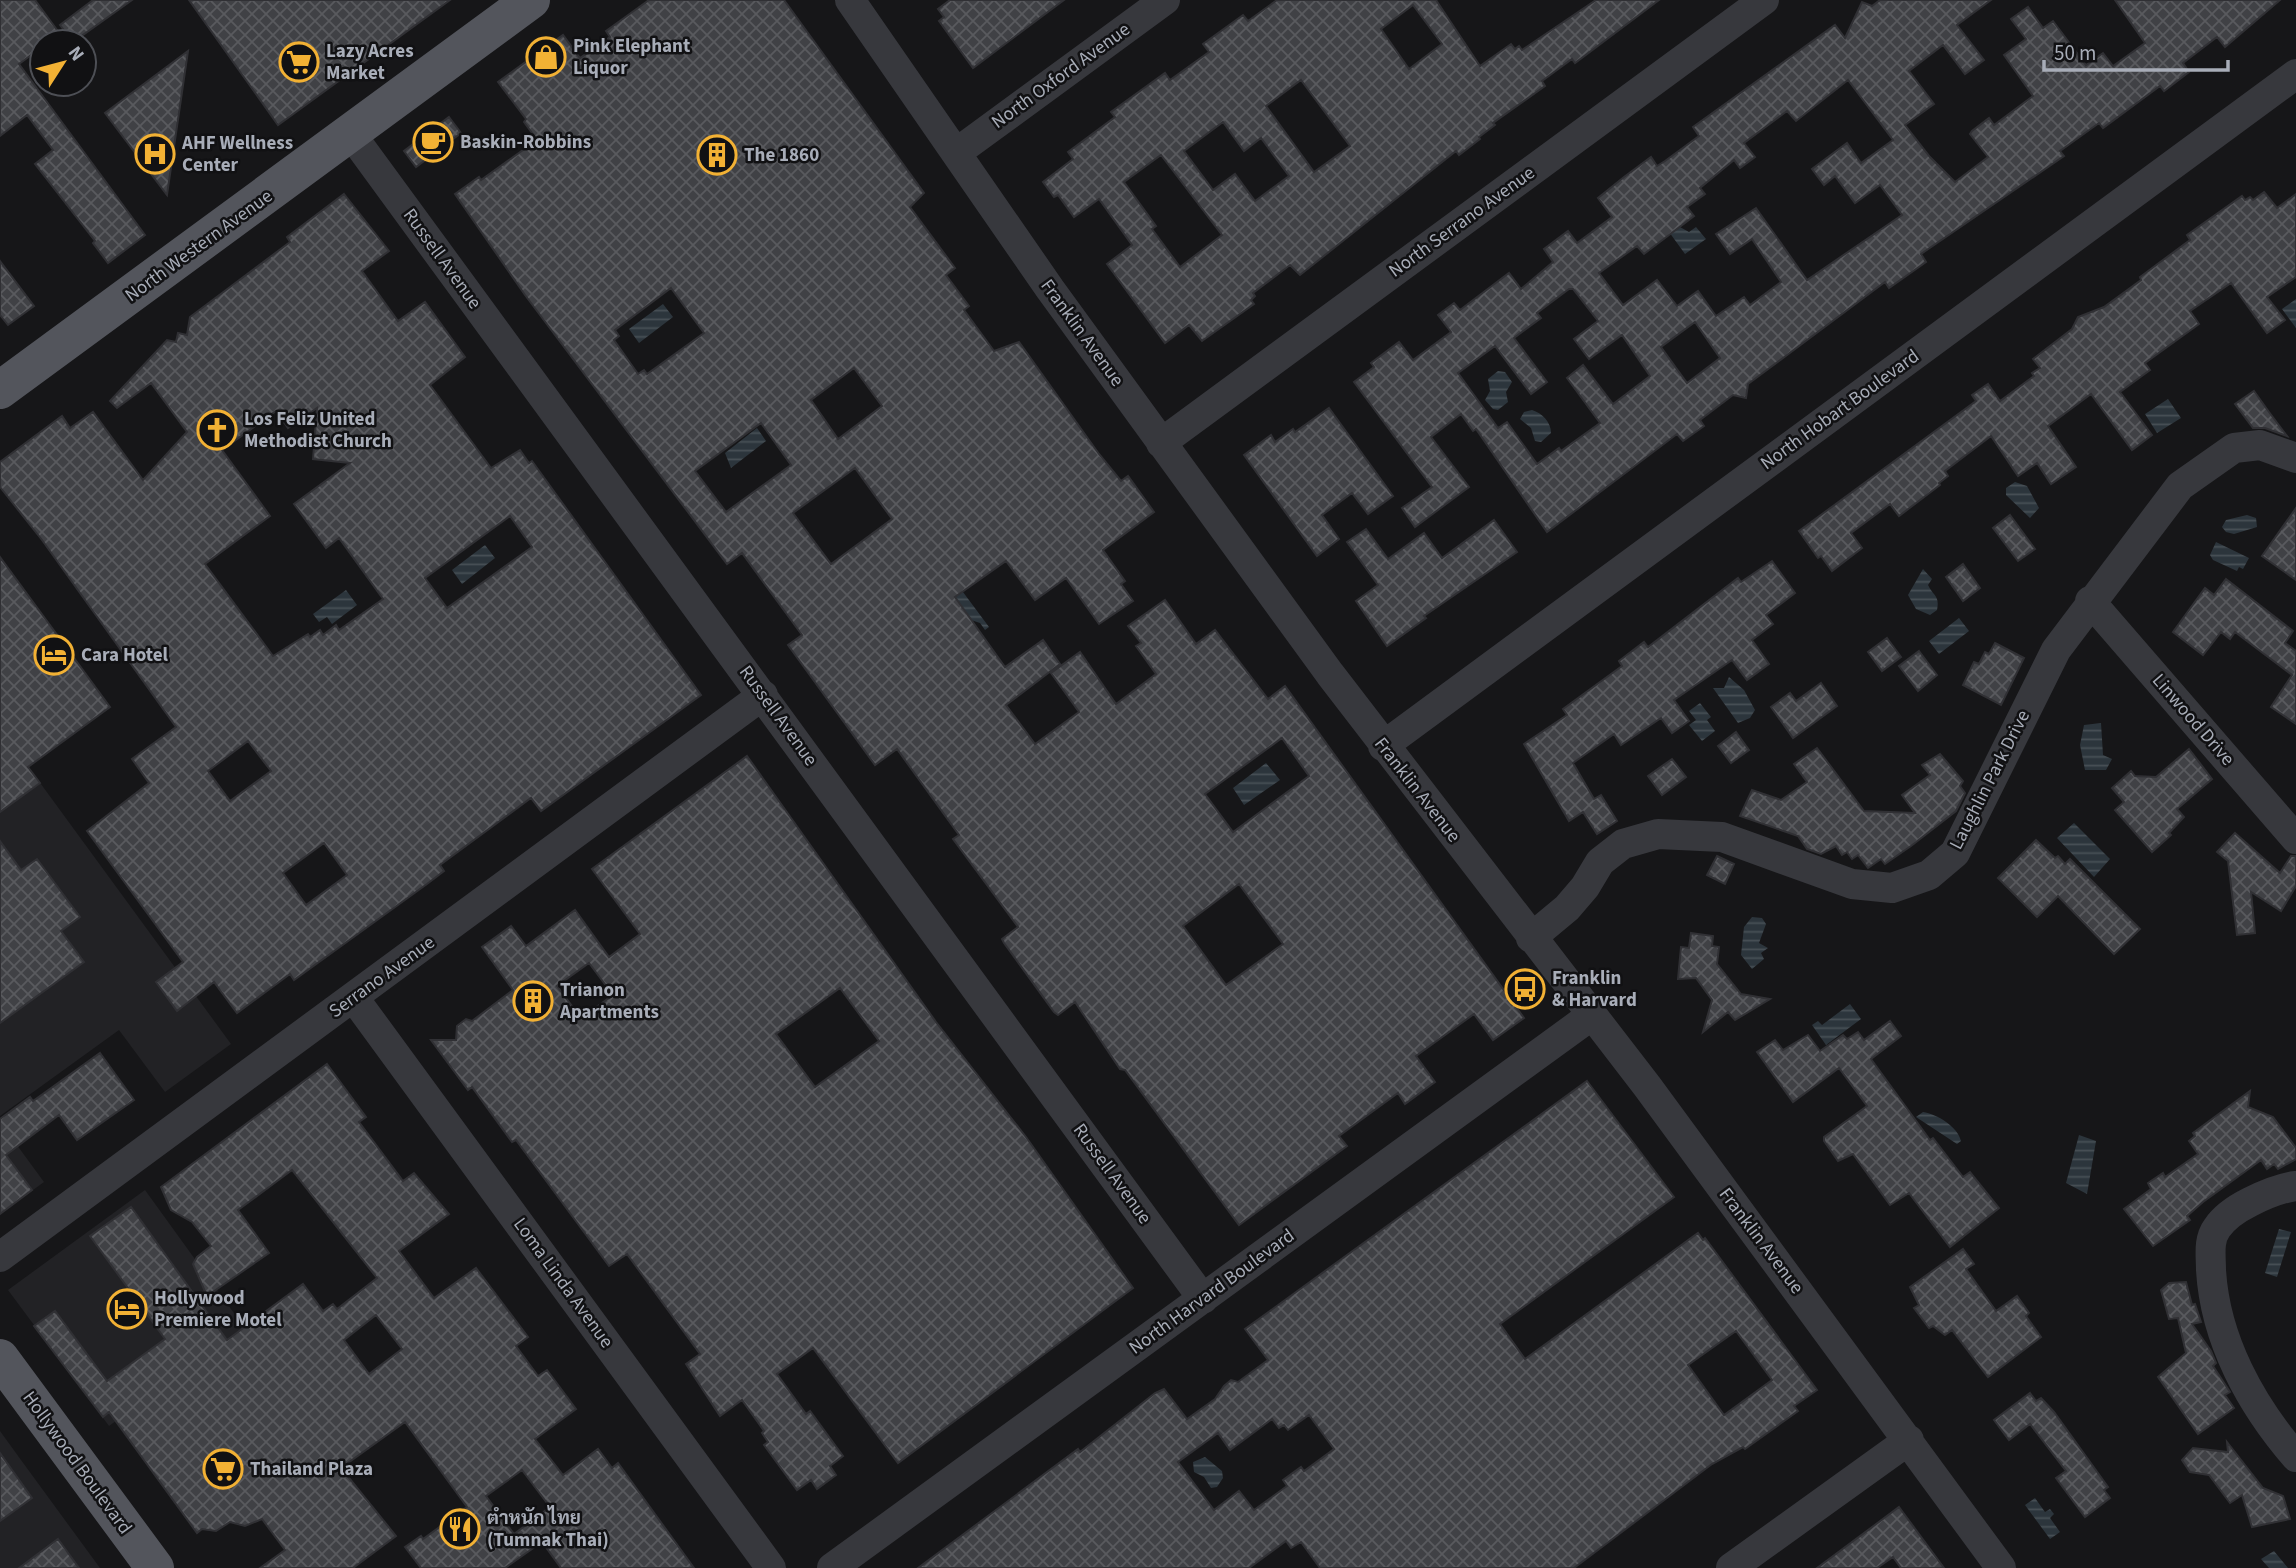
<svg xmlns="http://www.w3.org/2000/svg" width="2296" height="1568" viewBox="0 0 2296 1568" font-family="'Source Sans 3',Sarabun,sans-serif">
<defs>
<pattern id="water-rules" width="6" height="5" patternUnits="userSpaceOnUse" patternTransform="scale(1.75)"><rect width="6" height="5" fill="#2c353c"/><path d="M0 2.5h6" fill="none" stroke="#485056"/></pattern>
<pattern id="building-cross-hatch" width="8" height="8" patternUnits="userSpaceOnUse" patternTransform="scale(1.75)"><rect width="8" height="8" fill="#404145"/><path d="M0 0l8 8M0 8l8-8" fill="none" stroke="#595a5e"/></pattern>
</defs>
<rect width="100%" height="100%" fill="#161618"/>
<path fill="#222225" d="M0,728l231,316 -66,48 -46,-62 -119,86z
M0,1122l44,60 -44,32z
M145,1190l99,137 -135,99 -101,-136z
M0,1431l21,29 79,108h-100z"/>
<path fill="url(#water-rules)" d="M1669,221l20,11 7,-5 10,12 -21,15 -21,-29z
M2296,299v29l-14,-19z
M663,304l10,13 -34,26 -10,-14z
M1498,371l7,1 7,10 -6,10 2,10 -10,8 -5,-1 -8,-9 5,-9 -2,-12z
M2168,399l13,19 -24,15 -12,-19z
M1532,410c10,3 19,12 19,23l-10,9 -6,-1 -4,-13 -11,-9 4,-7z
M757,428l9,13 -35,27 -6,-15z
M2015,482l12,4 12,22 -9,10 -24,-23v-7z
M2247,515l9,3 1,9 -23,7 -8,-2 -4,-5 4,-7z
M2216,542l33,16 -6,11 -4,-2 -2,4 -24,-11 -3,-5z
M485,545l10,13 -33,26 -10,-14z
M1923,569l9,10 -4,6c5,11 12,10 9,25l-7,5 -14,-6 -8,-14z
M960,588l29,39 -4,3 -5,-7 -9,-3 -18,-25z
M346,590l11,15 -25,19 -5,-7 -8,5 -6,-8z
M1959,618l10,13 -30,23 -10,-13z
M1729,677l15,13 11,20 -5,8 -12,5 -25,-35h11z
M1700,703l11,14 -4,3 8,11 -13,10 -13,-16 7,-5 -7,-9z
M2101,723l2,32 9,4 -6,11h-21l-5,-25 4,-20z
M1266,763l14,17 -36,25 -11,-17z
M2074,823l36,36 -16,18 -37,-39z
M1752,917l10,1 4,6 -7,19 9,5 -7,5 3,6 -12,10 -11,-14 3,-28z
M1850,1004l11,15 -35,26 -14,-20 6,-4 4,4z
M1923,1112c14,2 35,15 38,29l-4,3 -41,-27z
M2079,1135l17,6 -9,53 -21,-11z
M2279,1229l12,3 -14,45 -12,-4z
M1205,1457l17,14 1,7 -6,9 -6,1 -7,-11 -10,-5 -1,-10z
M2035,1498l10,14 5,-3 4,5 -4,4 10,14 -10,7 -25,-34z
M2274,1551l14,17h-19l-8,-9z"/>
<path fill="url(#building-cross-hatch)" stroke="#303034" stroke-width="2" fill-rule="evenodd" d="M0,0h35l25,34 -11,8h-7v5l-23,17 126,171 -37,28 -15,-20 2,-2 -60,-77 18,-14 -26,-35 -27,21z
M93,0h39l-59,42 -13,-17z
M189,0h261l-172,125z
M649,0h135l140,193 -14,14 45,61 -9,7 23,31 -5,4 30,41 25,-9 80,112 22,27 7,-5 26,36 -51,38 22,31 -4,3 12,17 -34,23 -33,-46 -31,22 -29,-39 -51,36 50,70 38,-27 17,24 -54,41 29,39 44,-32 -28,-39 29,-21 36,52 40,-30 -20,-28 5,-3 -13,-17 37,-26 31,44 19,-14 53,69 17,-13 239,332 -31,22 -19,-26 -58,42 19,26 -30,22 -7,-11 -59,43 8,10 -108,79 -114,-155 -5,-1 -45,-67 -17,13 -4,-3 -50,-69 -2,-4 16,-12 -65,-88 6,-4 -62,-86 -22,16 -87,-120 14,-10 -60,-82 -15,11 -202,-269 -70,-101 24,-17 2,3 56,-40 -13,-18 2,-3 -28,-37 65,-47 17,23 30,-21 -4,-6zM671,288l33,45 -57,41 -3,-4 -6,4 -24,-34 5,-4 -4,-6zM854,368l28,38 -44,33 -27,-39zM761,423l30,42 -65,47 -31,-41zM855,468l37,51 -61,45 -38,-51zM1282,738l27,38 -76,56 -28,-38zM1239,884l44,60 -57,41 -43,-59z
M950,0h114l-91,68 -34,-47 5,-4 -6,-8z
M1277,0h159l44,66 31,-22 4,5 4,-3 3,4 74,-50h63l-84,63 -3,-4 -30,22 3,5 -52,37 2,2 -16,12 1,2 -21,16 -3,-4 -156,124 -10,-10 -37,28 2,3 -4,4 3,4 -52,37 -13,-16 -24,18 -58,-79 25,-19 -33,-46 -25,18 -16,-22 -4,2 -11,-15 30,-23 -5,-7 47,-35 -4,-5 54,-39 5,7 39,-28 -6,-8 40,-29 5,6zM1413,5l29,39 -33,25 -28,-40zM1301,80l49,66 -36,26 -48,-66zM1223,122l21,29 17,-13 28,38 -34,25 -20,-27 -22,16 -29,-39zM1161,155l61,80 -42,32 -28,-38 4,-3 -32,-44z
M1880,0h111l-34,25 27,35 -19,14 -22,-29 -34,26 25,33 -29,21 25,32 25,25 33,-25 -18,-23 2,-3 17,-13 5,7 39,-29 -29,-41 22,-16 -15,-20 17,-12 15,21 10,-7 33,44 17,-12 10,13 32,-23 -30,-43h165l-55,47 -8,-10 -34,26 6,9 -25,19 -4,-5 -57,42 -4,-5 -39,28 4,5 -143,98 5,8 -37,26 -4,-6 -137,102 -2,14 -13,-3 -33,25 4,6 -21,15 -6,-7 -130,98 -71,-103 -3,2 -12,-17 -30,23 38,50 -54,40 -13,-19 30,-21 -78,-105 20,-15 -3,-4 28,-21 14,18 38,-28 -13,-17 16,-12 6,7 49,-37 12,16 32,-27 -9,-13 24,-18 9,12 35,-26 -14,-19 26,-21 27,-20 6,9 8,-5 34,-25 -6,-9 142,-102 10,13 17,-36 10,4zM1848,80l45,60 -32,23 -14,-20 -35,26 12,16 11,-9 20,27 25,-18 22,30 -95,65 -51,-72 -40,26 14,20 22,-15 29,43 -31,23 -6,-8 -28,19 -18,-25 -21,15 -20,-26 -34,25 -24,-32 38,-27 7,8 50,-38 -7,-9 18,-13 -5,-6 34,-28 6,8 15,-11 -11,-14 43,-32 9,10zM1569,289h4l25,32 -24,18 15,20 33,-24 28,41 -37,28 -30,-39 -16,13 33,45 -39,28 -2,-3 -22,16 -30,-42 -9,6 -40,-55 37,-27 36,48 16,-12 -33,-44 27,-20 -4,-5zM1695,322l25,36 -33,25 -26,-36z
M188,51l-21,144 -62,-82z
M449,117l12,16 -45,34 -12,-16z
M2264,192l13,16 19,-14v83l-29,20 18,23 -18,13 -36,-50 -41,28 9,13 -54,39 5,7 -30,22 32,43 -20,15 -41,-56 -43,32 28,41 -25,17 -14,-21 -19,13 -27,-40 -46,35 3,5 -9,7 1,2 -41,31 -9,-12 -39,29 11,15 -30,23 -11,-15 -3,2 -19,-27 177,-130 -4,-6 16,-11 12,17 34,-25 -2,-3 8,-5 -7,-9 39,-30 6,-12 26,-10 37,-27 -1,-3 50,-37 -3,-5 55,-39 3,4 5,-3 3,3z
M344,194l45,57 -27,20 36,50 27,-19 40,55 -35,28 61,83 29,-18 9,13 3,-2 169,234 -160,116 -10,-13 -91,67 4,6 -17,13 -133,96 -4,-6 -53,39 -23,-31 -37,29 -21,-29 27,-20 -96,-131 62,-48 -17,-24 44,-32 -134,-187 -42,-53v-25l62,-46 8,12 23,-16 50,68 44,-48 -36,-49 -34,25 -7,-7 57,-61 9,2 2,-9 9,2 3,-18 100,-75 -3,-5zM317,408l-4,51 37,4 -56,41 32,44 13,-10 44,61 -44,31 -3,-5 -13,10 -3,-5 -10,7 -2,-3 -35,22 -68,-92 65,-48 -48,-66 54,-39 12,17zM510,516l22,31 -85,61 -22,-30zM248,741l23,30 -41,30 -22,-30zM324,843l23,32 -41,30 -23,-32z
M0,261l34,45 -26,19 -8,-10z
M2254,391l15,21 18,24 -22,-8h-12l-18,-24z
M1329,408l64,88 -25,18 -16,-21 -30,22 17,24 -22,17 -73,-101 27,-20 4,7 18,-13 2,3z
M2296,508v72l-34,-24z
M2010,515l25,34 -17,12 -25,-33z
M1494,520l23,32 -93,64 2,2 -39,28 -31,-45 22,-16 -31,-43 19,-13 22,30 36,-26 18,25z
M0,557l110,150 -82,60 12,16 -40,29z
M1772,561l23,32 -29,22 7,9 -21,16 17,24 -22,16 -15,-20 -58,40 15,21 -17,12 -11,-15 -40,27 -7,-11 -41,29 21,36 7,-4 16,26 -20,13 -14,-22 -14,9 -45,-77 43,-29 -4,-6 59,-43 -3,-5 25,-19 4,5 90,-69 3,4z
M1963,564l17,24 -17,13 -17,-24z
M2226,579l67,52 -8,12 11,8v73l-25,-17 21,-32 -57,-43 -5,7 -9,-7 -18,23 -30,-23 32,-44 9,7z
M1887,638l14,19 -19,14 -14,-19z
M1995,643l29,15 -23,47 -38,-20 11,-23 5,2 6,-12 4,2z
M1919,651l18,24 -19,16 -19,-25z
M1821,683l16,23 -44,32 -22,-31 19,-14 6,8z
M1736,732l13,18 -18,13 -13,-17z
M1817,748l47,63 51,2 -13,-18 28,-20 -8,-10 18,-11 23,27 -3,5 5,7 -9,18 -45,35 -26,18 -4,-5 -13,9 -10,-13 -6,4 -5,-7 -5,3 -6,-9 -15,8 -14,-5 -9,-13 -58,-20 12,-26 29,10 26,-18 -13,-18z
M2189,749l23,30 -35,30 7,8 -15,16 2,2 -19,17 -37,-42 9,-8 -12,-14 19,-17 4,5 21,1z
M747,756l189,266 90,115 107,151 -235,175 -85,-115 -36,26 29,40 4,-3 33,45 -13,10 6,9 -19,14 -6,-9 -14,10 -33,-45 4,-3 -6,-9 2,-2 -22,-31 -22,16 -34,-52 14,-10 -73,-100 -18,12 -93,-126 -4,2 -40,-55 -4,3 -37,-50h25l1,-14 9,-7 6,2 41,-31 -31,-43 29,-21 15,20 49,-36 34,47 31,-23 -48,-65zM589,963l24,32 -32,23 -24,-32zM840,988l39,53 -64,46 -39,-53z
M1672,759l14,18 -24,18 -14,-19z
M2235,833l45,40 11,-17h5v30l-15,25 -30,-19 4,41 -18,2 -9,-74 -11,-9z
M2036,840l19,18 3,-2 7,8 5,-5 70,70 -26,25 -56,-58 -21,21 -39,-39z
M0,841l21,29 16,-11 43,58 -19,14 23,31 -84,61z
M1717,856l17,8 -9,20 -18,-9z
M1691,933l22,3 -1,10 7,1 -2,17 24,30 29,5 -35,21 -7,-8 -25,20 9,-32 -16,-22 -18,1 3,-32 8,1z
M1890,1021l11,15 -30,23 59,81 3,-2 30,39 7,-5 29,36 -49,39 -41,-54 -19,12 -37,-51 -15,7 -14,-20v-4l43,-31 -28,-38 -46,34 -36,-50 18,-12 8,10 25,-15 12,16 23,-16 4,4 11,-7 6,8z
M100,1053l34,47 -57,40 -18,-25 -53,40 26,35 -32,24v-95l30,-22 3,4z
M327,1064l39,53 -7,5 44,59 11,-8 35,41 -50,37 35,47 42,-30 52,69 -12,9 22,30 9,-6 29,39 -41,30 28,36 35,-26 14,19 6,-5 76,105h-133l-19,-26 -37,26h-84l-16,-21 16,-11 2,3 44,-32 -62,-85 -64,46 55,68 -43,32h-93l25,-18 -23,-31 -17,7 -15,-4 -14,9 -14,-2 -5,4 -88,-121 -6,5 -69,-91 21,-15 52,70 58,-42 -75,-103 41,-29 96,133 76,-56 20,27 10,-7 4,5 40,-31 -85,-108 -54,40 31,43 -62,43 -14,-32 4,-7 14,-11 -19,-24 -21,-12 -10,-23zM376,1315l26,34 -33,25 -25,-34zM522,1470l28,37 -36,27 -28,-38z
M1587,1081l87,116 -174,127 25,35 173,-126 5,7 2,-2 112,152 -23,16 4,5 -53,38 -2,-2 -31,17 -138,104h-254l-19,-26 -10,6 -5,-7 -37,27h-331l160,-119 2,3 75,-59 9,-4 23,30 28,-20 9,-13 7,-6 7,2 30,-22 -23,-31zM1736,1331l36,49 -48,35 -36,-50zM1309,1415l25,34 -30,22 -3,-4 -18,13 4,6 -33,24 -15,-19 -25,19 -36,-48 40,-29 12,17 42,-31 7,9 5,-3 4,5z
M2250,1091l-2,16 25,10 23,31v11l-18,10 -4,-5 -7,5 -6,-9 -58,42 -16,14 3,4 -37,26 -29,-37 27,-20 -3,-6 15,-10 2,4 33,-23 -9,-13 6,-5 -2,-3z
M1963,1249l11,15 -8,5 30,42 21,-15 12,17 -3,3 15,21 -53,40 -36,-47 -7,5 -12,-9 -4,2 -15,-20 5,-3 -9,-18z
M2186,1282l6,23 3,-1 6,18 -9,2 19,27 5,12 -3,3 17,26 -5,3 9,13 -36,26 -40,-57 28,-24 -8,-35 -9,1 -8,-29 8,-7z
M2030,1393l6,8 5,-3 13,14 54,75 -4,3 6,8 -25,19 -29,-39 10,-7 -36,-47 -21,16 -15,-20z
M2227,1442l36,46 20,8 7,23 -38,8 -10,-32 -12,8 -21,-28 -19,-3 -8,-12 11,-12 35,4z
M0,1453l32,45 -32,23z
M1899,1507l45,61h-43l-8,-11 -16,11h-60z
M58,1539l21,29h-60z"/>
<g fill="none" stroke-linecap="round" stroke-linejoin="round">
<path stroke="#37383d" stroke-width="30" d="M850,0l200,289 280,385 317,412 354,482
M351,134l852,1165
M956,153l209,-153
M1161,443l603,-443
M2090,601l206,238
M1383,746l913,-672
M1531,938l36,-30 18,-21 15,-25 23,-18 35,-10 64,3 130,47 40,4 37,-13 26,-22 101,-203 124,-164 54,-38 26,-3 36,13
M354,998l417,570
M2296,1186c-16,2 -32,9 -46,16 -12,6 -25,14 -33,26 -9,12 -6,28 -6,42 4,70 40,135 85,187
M0,1257l763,-562
M832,1568l760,-553
M1731,1568l178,-128"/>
<path stroke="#53555c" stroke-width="38" d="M0,390l531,-390
M0,1358l155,210"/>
</g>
<defs>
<g id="shop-ring" transform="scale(2.0125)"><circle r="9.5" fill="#111113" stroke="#f2b134" stroke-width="1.5"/><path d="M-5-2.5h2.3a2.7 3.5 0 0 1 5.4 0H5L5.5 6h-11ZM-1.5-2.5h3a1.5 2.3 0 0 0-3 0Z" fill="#f2b134"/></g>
<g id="supermarket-ring" transform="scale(2.0125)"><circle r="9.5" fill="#111113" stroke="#f2b134" stroke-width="1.5"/><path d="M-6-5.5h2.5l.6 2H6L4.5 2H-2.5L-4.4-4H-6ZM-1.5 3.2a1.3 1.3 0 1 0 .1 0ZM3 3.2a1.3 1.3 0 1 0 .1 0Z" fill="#f2b134"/></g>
<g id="cafe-ring" transform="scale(2.0125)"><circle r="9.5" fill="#111113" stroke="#f2b134" stroke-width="1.5"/><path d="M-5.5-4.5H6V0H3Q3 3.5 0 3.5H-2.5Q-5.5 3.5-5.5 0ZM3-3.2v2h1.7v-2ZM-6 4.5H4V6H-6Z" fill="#f2b134"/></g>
<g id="hospital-ring" transform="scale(2.0125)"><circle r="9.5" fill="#111113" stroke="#f2b134" stroke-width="1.5"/><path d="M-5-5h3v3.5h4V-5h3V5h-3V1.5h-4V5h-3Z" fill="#f2b134"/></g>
<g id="building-ring" transform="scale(2.0125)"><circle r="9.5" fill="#111113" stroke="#f2b134" stroke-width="1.5"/><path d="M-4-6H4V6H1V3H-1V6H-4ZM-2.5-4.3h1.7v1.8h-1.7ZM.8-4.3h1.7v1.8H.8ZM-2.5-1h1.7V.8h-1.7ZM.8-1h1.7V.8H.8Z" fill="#f2b134"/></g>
<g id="church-ring" transform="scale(2.0125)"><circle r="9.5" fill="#111113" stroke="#f2b134" stroke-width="1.5"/><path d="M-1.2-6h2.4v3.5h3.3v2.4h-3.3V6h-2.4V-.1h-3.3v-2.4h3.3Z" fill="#f2b134"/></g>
<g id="hotel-ring" transform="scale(2.0125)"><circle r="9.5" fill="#111113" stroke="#f2b134" stroke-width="1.5"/><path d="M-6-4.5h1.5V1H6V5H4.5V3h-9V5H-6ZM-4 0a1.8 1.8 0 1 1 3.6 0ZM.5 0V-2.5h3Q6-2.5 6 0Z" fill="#f2b134"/></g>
<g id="bus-ring" transform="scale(2.0125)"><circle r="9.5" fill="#111113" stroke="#f2b134" stroke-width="1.5"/><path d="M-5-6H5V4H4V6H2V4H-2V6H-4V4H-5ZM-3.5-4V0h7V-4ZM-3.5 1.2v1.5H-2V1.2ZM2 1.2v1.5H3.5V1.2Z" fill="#f2b134"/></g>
<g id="restaurant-ring" transform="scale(2.0125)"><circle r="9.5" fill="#111113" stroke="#f2b134" stroke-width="1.5"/><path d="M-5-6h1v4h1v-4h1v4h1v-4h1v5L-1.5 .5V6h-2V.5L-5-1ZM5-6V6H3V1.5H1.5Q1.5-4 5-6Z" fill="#f2b134"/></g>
</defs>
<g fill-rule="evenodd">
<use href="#shop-ring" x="546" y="57"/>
<use href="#supermarket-ring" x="299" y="62"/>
<use href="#cafe-ring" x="433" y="142"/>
<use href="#hospital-ring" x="155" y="154"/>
<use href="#building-ring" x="717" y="155"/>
<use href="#church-ring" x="217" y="430"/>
<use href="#hotel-ring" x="54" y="655"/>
<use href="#bus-ring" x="1525" y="989"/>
<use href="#building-ring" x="533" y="1001"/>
<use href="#hotel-ring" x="127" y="1309"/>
<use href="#supermarket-ring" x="223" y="1469"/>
<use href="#restaurant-ring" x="460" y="1529"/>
</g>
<g text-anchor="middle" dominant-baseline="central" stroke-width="5" stroke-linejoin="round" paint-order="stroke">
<g font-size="19" font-weight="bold" fill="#a8adb8" stroke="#111113" text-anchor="start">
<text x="573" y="46">Pink Elephant<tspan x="573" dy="22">Liquor</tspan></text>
<text x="326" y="51">Lazy Acres<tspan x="326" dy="22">Market</tspan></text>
<text x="460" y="142">Baskin-Robbins</text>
<text x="182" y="143">AHF Wellness<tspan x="182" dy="22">Center</tspan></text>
<text x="744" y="155">The 1860</text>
<text x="244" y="419">Los Feliz United<tspan x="244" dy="22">Methodist Church</tspan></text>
<text x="81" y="655">Cara Hotel</text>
<text x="1552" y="978">Franklin<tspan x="1552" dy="22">&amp; Harvard</tspan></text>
<text x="560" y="990">Trianon<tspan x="560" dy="22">Apartments</tspan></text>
<text x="154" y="1298">Hollywood<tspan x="154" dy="22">Premiere Motel</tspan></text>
<text x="250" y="1469">Thailand Plaza</text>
<text x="487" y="1518">ตำหนัก ไทย<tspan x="487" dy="22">(Tumnak Thai)</tspan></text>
</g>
<g font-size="19" fill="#a8adb8" stroke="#111113">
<text transform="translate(1061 76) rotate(-36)">North Oxford Avenue</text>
<text transform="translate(1462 222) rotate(-36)">North Serrano Avenue</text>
<text transform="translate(199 246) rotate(-36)">North Western Avenue</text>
<text transform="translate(442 259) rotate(54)">Russell Avenue</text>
<text transform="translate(1082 333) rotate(54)">Franklin Avenue</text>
<text transform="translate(1840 410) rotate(-36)">North Hobart Boulevard</text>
<text transform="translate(778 716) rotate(54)">Russell Avenue</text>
<text transform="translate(2193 720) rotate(49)">Linwood Drive</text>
<text transform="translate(1990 780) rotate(-63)">Laughlin Park Drive</text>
<text transform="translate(1417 790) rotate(52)">Franklin Avenue</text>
<text transform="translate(382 977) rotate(-36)">Serrano Avenue</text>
<text transform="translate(1112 1174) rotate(54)">Russell Avenue</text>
<text transform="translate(1761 1241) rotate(53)">Franklin Avenue</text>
<text transform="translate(563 1283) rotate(54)">Loma Linda Avenue</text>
<text transform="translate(1212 1292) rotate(-36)">North Harvard Boulevard</text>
<text transform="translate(77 1463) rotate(54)">Hollywood Boulevard</text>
</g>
</g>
<g transform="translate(63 63) rotate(54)"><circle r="33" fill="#111113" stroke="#4d4f55" stroke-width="2"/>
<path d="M0-5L12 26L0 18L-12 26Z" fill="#f2b134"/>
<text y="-10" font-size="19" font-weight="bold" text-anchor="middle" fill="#a8adb8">N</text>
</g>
<path d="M2044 60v10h184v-10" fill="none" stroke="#a8adb8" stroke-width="3.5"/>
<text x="2054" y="60" font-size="21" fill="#a8adb8" stroke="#111113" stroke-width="5" paint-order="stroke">50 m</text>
</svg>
